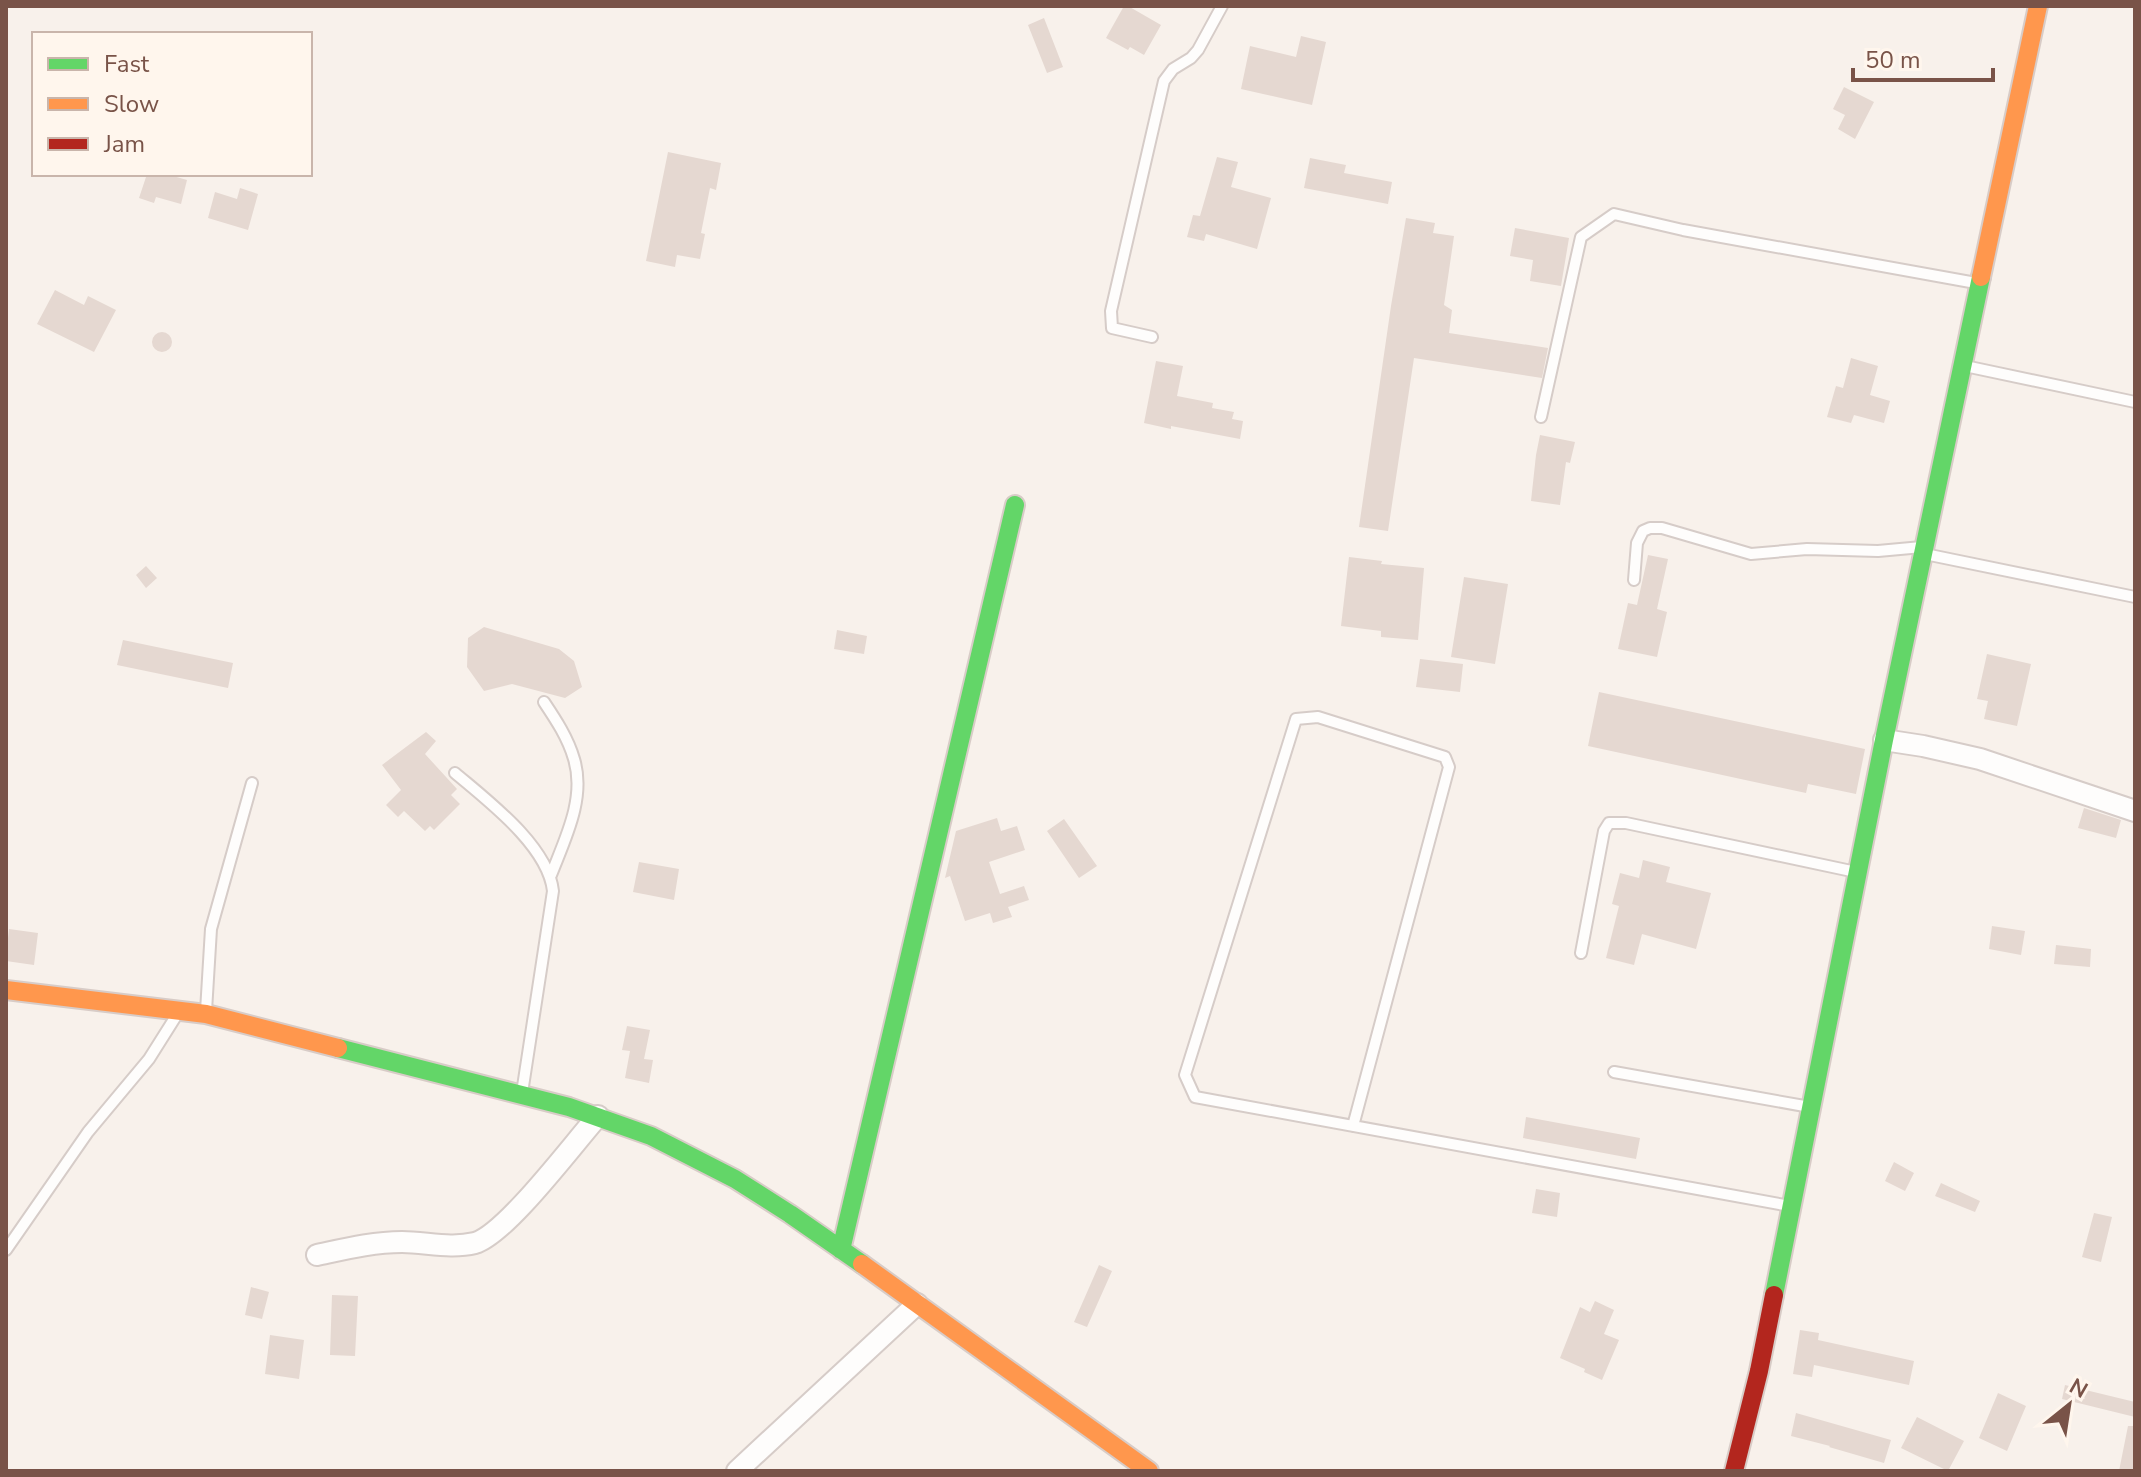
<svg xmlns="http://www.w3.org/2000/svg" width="2141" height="1477" viewBox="0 0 2141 1477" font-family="'Nunito Sans',sans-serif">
<rect width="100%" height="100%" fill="#f8f1eb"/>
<path fill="#e5d8d1" d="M1124,6h4l33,19 -17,30 -14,-8 -2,3 -22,-12z
M1044,18l19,49 -16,6 -19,-48z
M1301,36l25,6 -14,63 -71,-16 9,-43 46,11z
M1844,87l30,15 -19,37 -17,-10 7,-14 -12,-6z
M668,152l53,11 -5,27 -6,-2 -9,45 4,1 -5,25 -23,-4 -2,12 -29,-6z
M1217,157l21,5 -7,25 40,11 -14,51 -51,-15 -2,7 -17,-4 6,-22 7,1z
M1310,158l36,7 -2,8 48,9 -4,22 -84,-16z
M147,174h19l21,6 -6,24 -25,-7 -2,6 -15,-5z
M240,188l18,6 -10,36 -40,-12 7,-26 22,7z
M1406,218l29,5 -2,10 21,3 -10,69 8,5 -3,23 99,15 -6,30 -128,-20 -26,173 -29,-4 32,-221z
M1515,228l54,10 -8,48 -31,-5 3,-21 -23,-4z
M55,290l29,15 4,-9 28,14 -22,42 -57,-28z
M152 342a10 10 0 1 1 20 0a10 10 0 1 1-20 0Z
M1851,358l27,8 -8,29 20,6 -6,22 -30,-8 -3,8 -24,-6 9,-31 7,2z
M1156,361l27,5 -6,30 36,7 -1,5 22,4 -2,7 11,2 -3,18 -69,-13v3l-27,-6z
M1540,435l35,7 -5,21 -4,-1 -6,43 -29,-4 5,-46z
M1648,555l20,4 -11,50 10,3 -10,45 -39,-8 10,-46 9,2z
M1349,557l33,4 -1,3 43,4 -6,72 -37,-3v-6l-40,-5z
M146,566l11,12 -11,10 -10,-13z
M1464,577l44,7 -13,80 -44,-7z
M484,627l75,22 15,12 8,26 -17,11 -53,-14 -28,7 -17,-24 1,-29z
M837,630l30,6 -3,18 -30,-5z
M123,640l110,23 -5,25 -111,-23z
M1987,654l44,10 -14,62 -33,-7 4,-18 -11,-2z
M1420,659l43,5 -3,28 -44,-5z
M1599,692l266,57 -9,45 -48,-10 -2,9 -218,-47z
M426,732l10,9 -11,13 32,35 -6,6 9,9 -26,26 -4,-4 -5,5 -21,-20 -6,6 -12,-12 15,-15 -19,-25z
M2084,808l37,12 -5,18 -38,-10z
M997,818l4,13 16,-5 8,24 -36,12 11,32 24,-8 5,14 -21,7 4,10 -19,6 -3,-10 -25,8 -15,-45 -5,2 11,-47z
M1064,819l33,47 -18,12 -32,-47z
M1643,860l27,7 -4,15 45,11 -15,56 -54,-15 -8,31 -28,-7 13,-52 -7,-2 8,-31 19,5z
M639,862l40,7 -5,31 -41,-8z
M1992,926l33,5 -4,24 -32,-6z
M9,929l29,4 -4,32 -28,-4v-24l2,1z
M2056,945l35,4 -1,18 -36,-3z
M627,1026l23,4 -6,29 9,1 -4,23 -24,-5 5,-27 -8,-1z
M1526,1117l114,21 -4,21 -113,-21z
M1894,1162l20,11 -9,18 -20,-10z
M1941,1183l39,18 -5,11 -40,-16z
M1536,1189l24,4 -3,24 -25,-4z
M2094,1213l18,4 -11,45 -19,-5z
M1099,1265l13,6 -25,56 -13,-5z
M251,1287l18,5 -7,27 -17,-4z
M332,1295l26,1 -3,60 -25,-1z
M1595,1301l19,9 -10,24 15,6 -17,40 -18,-8 1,-3 -25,-11 20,-51 10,5z
M1800,1330l19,3 -1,7 96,21 -5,24 -95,-20 -2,12 -19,-3z
M270,1335l34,5 -5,39 -34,-5z
M2065,1385l70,17v15l-73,-18z
M1998,1393l28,13 -19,45 -28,-13z
M1796,1413l95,27 -7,23 -55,-16 1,-1 -39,-10z
M1917,1417l47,24 -16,30 -47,-23z
M2128,1426h7v45h-16z"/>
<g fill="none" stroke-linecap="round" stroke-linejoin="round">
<g stroke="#d6ccc8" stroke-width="14">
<path id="lane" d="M1152,337l-40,-9 -1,-17 53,-230 9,-12 18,-11 7,-8 24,-44
M1965,366l170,36
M1541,417l40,-180 33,-23 69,16 293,53
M1925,554l210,43
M1634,580l3,-37 6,-12 7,-3h12l89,26 56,-5 71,2 44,-4
M544,702c12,18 24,36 30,57 12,39 -9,80 -23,116
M455,773c33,28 93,73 98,118l-31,202
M1581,953l23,-122 5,-8h17l230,49
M206,1011l5,-82 41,-146
M1614,1072l196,35
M1353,1126l96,-359 -4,-10 -127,-40 -22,2 -111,356 10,22 595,109
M6,1250l82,-118 61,-73 29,-46"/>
</g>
<g stroke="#d6ccc8" stroke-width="24">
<path id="street" d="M1884,740l39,6 57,13 155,52
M317,1255c28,-6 56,-13 85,-13 24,0 48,7 73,1 31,-9 98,-99 123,-127
M737,1471l180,-167"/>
</g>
<g stroke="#d8ccc7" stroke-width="22">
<path id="fast" d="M338,1048l231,59 82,29 84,43 55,35 72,50
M841,1250l174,-745
M1774,1295l110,-555 97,-463"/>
</g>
<g stroke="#d8ccc7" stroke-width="22">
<path id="slow" d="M1981,277l57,-271
M6,990l200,24 132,34
M862,1264l287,207"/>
</g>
<g stroke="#d8ccc7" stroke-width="22">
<path id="jam" d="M1734,1471l25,-100 15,-76"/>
</g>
<use href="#lane" stroke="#fefdfc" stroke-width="10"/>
<use href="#street" stroke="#fefdfc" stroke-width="20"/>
<use href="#fast" stroke="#63d668" stroke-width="18"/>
<use href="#slow" stroke="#ff974d" stroke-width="18"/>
<use href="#jam" stroke="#b3261e" stroke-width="18"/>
</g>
<rect width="2141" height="1477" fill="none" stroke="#795348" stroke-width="16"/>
<rect x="32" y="32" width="280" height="144" fill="#fff6ed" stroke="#c9b5ab" stroke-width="2"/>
<rect x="48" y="58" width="40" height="12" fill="#63d668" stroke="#c9b5ab" stroke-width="2"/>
<text x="104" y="72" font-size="24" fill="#795348">Fast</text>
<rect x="48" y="98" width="40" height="12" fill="#ff974d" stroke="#c9b5ab" stroke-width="2"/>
<text x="104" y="112" font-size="24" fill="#795348">Slow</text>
<rect x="48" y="138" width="40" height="12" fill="#b3261e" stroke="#c9b5ab" stroke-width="2"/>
<text x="104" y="152" font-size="24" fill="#795348">Jam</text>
<g transform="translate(2069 1405) rotate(30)" stroke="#fff6ed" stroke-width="6" paint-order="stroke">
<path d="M0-6L14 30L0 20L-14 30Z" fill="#795348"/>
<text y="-12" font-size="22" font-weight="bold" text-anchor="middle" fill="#795348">N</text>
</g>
<path d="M1853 68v12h140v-12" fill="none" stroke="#795348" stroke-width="4"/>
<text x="1865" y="68" font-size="24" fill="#795348" stroke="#fff6ed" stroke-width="6" paint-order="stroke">50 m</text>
</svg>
